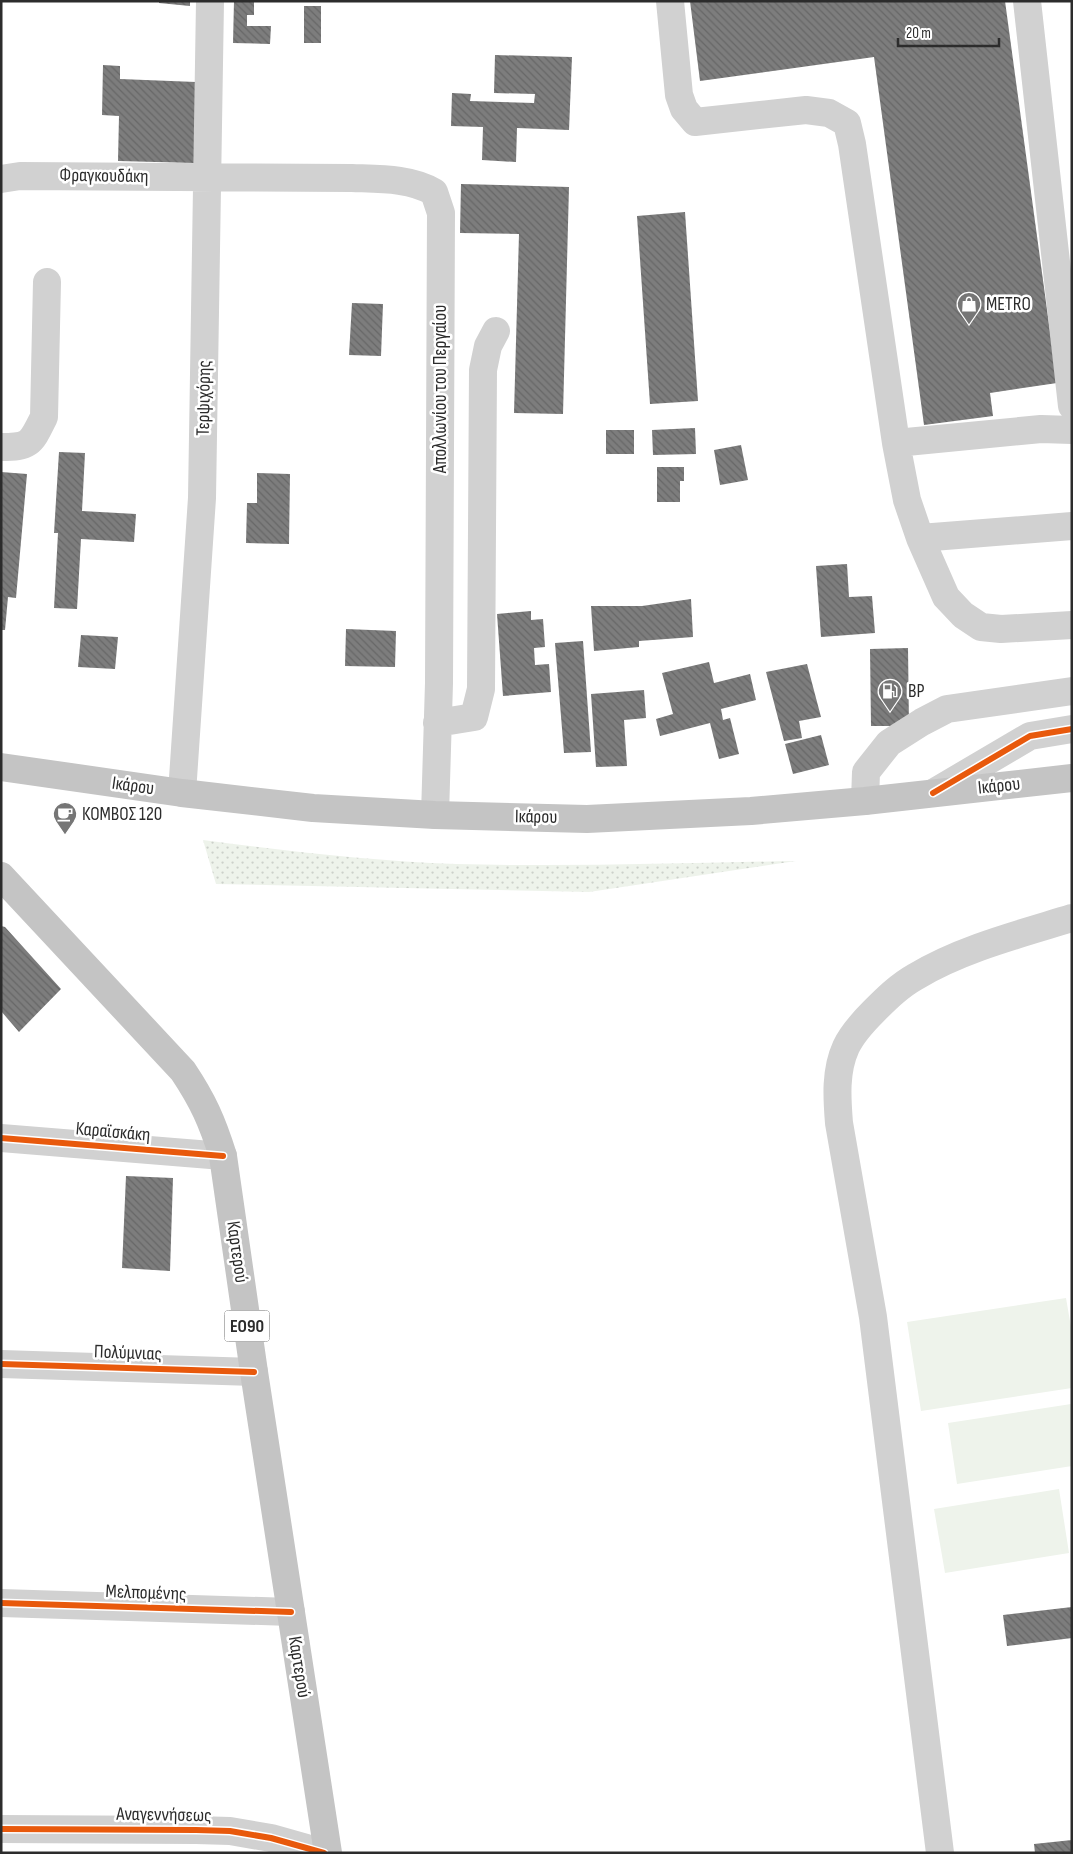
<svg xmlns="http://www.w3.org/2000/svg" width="1073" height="1854" viewBox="0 0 1073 1854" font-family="'Sofia Sans Condensed',sans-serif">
<defs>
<pattern id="grass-dots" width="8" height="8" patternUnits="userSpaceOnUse" patternTransform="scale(1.25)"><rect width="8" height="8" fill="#eef3eb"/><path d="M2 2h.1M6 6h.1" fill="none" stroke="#ccd0ca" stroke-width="1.8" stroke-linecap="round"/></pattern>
<pattern id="building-back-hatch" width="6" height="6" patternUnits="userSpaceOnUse" patternTransform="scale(1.25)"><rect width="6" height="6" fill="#7d7d7d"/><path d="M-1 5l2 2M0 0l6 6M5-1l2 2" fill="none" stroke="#676767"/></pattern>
</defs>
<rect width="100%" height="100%" fill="#fff"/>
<path fill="url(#grass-dots)" d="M203,840c84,11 168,21 253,24 113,3 227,-1 340,-3l-207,31 -373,-8z"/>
<path fill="#eef3eb" d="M1066,1298l6,35v55l-151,23 -14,-89z
M1071,1404l1,62 -115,18 -9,-61z
M1059,1489l10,64 -124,20 -11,-64z"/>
<path fill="url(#building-back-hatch)" d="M159,1h31v5l-31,-3z
M234,1h20v14h-7v11h24l-1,18 -37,-1z
M690,1h315l52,382 -67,10 3,23 -69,9 -50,-368 -174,24z
M304,6h17v37h-17z
M495,55l77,2 -3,73 -52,-2 -1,34 -34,-2 1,-33 -32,-1 1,-33 19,1 -1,7 64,2 1,-9 -41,-1z
M103,65l17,1v13l76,3 -2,81 -76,-2 1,-45 -17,-1z
M461,184l108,3 -6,227 -49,-1 5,-179 -59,-1z
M685,212l13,189 -48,3 -13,-188z
M352,303l31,1 -2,52 -32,-1z
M695,428l1,26 -43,1 -1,-25z
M606,430h28v24h-28z
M741,445l7,35 -28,5 -6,-35z
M59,452l26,1 -3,58 54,3 -2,28 -53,-3 -4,70 -23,-1 4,-75h-4z
M657,467h27v14h-4v21h-23z
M1,472l26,2 -11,124 -8,-1 -3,33h-4z
M257,473l33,1 -1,70 -43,-1 1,-40h10z
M847,564l2,33 23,-1 3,37 -54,4 -5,-71z
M691,599l2,38 -54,4v6l-45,4 -3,-45h51z
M531,611v9l12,-1 2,28 -11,1 1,17 14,-1 2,28 -48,4 -6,-82z
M346,629l50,2 -1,36 -50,-1z
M81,635l37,2 -3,32 -37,-2z
M583,641l8,111 -27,1 -9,-110z
M908,648l1,78h-38l-1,-77z
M709,662l5,21 36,-9 6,26 -35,9 2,11 7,-2 9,36 -20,5 -9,-36 -50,13 -4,-17 17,-5 -11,-41z
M807,664l14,53 -22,4 3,17 -18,3 -18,-69z
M644,690l2,28 -22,2 3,46 -31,1 -5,-73z
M821,735l8,30 -36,9 -8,-30z
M1,926l4,1 56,62 -42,43 -18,-21z
M126,1176l47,2 -3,93 -48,-3z
M1072,1607v31l-65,8 -4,-31z
M1072,1840v13h-37l-1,-9z"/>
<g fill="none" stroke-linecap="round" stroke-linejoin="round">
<path stroke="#d1d1d1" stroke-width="28" d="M670,1l9,94 5,14 11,13 111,-12 23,3 18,10 5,21 44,299 11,57 13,38 26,59 17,18 18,12 20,2 71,-4
M1027,1l45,405
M1,179l19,-3 332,2c28,1 58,0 82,14l7,21 -2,470 -4,132
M896,443l145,-14 31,1
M1,447c30,0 30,-4 43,-30l3,-135
M920,538l152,-12
M437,723l37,-6 7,-28 2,-319 5,-24 8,-15
M182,793l20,-295 8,-497
M933,793l97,-57 42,-7
M865,801l1,-29 23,-29 33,-21 25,-13 125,-18
M1,1138l222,18
M1,1364l253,8
M1,1603l290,9
M1,1829l195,1 34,1 41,7 53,15
M940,1853l-67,-536 -34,-194c-2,-25 -4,-52 7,-76 6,-13 17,-25 28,-36 12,-12 25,-25 41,-34 46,-28 105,-43 157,-59"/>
<path stroke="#c4c4c4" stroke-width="28" d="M1,767l181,26 131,15 122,7 152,4 164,-8 114,-10 207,-23
M1,876l182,195c20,30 29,50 40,85l31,216 74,481"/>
<g stroke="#fff" stroke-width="9">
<path id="cycleway" d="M933,793l97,-57 42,-7
M1,1138l222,18
M1,1364l253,8
M1,1603l290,9
M1,1829l195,1 34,1 41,7 53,15"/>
</g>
<use href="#cycleway" stroke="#e8590c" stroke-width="6"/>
</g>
<defs>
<g id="shop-pin" transform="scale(1.25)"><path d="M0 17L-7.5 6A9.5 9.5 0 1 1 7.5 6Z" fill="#767676" stroke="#fff"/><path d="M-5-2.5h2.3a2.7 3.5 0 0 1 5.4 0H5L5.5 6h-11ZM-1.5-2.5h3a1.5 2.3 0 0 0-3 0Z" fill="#fff"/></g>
<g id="fuel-pin" transform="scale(1.25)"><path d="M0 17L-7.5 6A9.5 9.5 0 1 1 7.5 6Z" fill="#767676" stroke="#fff"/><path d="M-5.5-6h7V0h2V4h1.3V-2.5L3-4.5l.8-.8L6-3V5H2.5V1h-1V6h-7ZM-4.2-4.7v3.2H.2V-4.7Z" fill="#fff"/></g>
<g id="cafe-pin" transform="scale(1.25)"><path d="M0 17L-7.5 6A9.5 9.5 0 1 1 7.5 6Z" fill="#767676" stroke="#fff"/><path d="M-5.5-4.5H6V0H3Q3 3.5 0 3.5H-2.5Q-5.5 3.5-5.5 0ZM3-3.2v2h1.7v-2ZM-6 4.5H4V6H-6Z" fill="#fff"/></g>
</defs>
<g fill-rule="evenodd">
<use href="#shop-pin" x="969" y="304"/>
<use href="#fuel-pin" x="890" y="691"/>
<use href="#cafe-pin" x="65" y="814"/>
</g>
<g text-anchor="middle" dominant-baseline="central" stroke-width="5" stroke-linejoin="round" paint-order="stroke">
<rect fill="#fff" stroke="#6b6b6b" stroke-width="1" x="224.5" y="1310.5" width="45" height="31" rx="4"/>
<g font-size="18" font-weight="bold" fill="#2c2c2c">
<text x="247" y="1326">ΕΟ90</text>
</g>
<g font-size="19" fill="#2c2c2c" stroke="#fff">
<text transform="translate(104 176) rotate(1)">Φραγκουδάκη</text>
<text transform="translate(440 389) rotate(-90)">Απολλωνίου του Περγαίου</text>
<text transform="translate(204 398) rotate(-89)">Τερψιχόρης</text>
<text transform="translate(133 786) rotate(8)">Ικάρου</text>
<text transform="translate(999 786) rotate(-6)">Ικάρου</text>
<text transform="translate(536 817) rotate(1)">Ικάρου</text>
<text transform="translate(113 1132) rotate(5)">Καραϊσκάκη</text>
<text transform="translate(237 1252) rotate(82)">Καρτερού</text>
<text transform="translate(128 1353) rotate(2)">Πολύμνιας</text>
<text transform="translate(146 1593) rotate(2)">Μελπομένης</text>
<text transform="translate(299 1667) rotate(81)">Καρτερού</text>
<text transform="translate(164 1815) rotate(1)">Αναγεννήσεως</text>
</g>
<g font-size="19" fill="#2c2c2c" stroke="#fff" text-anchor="start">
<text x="986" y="304">METRO</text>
<text x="908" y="691">BP</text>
<text x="82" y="814">ΚΟΜΒΟΣ 120</text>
</g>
</g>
<rect width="1073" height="1854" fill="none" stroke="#2c2c2c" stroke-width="5"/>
<path d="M898 38v8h101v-8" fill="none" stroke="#2c2c2c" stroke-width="2.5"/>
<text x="906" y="38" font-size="15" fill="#2c2c2c" stroke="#ffffff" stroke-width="4" paint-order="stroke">20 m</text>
</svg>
